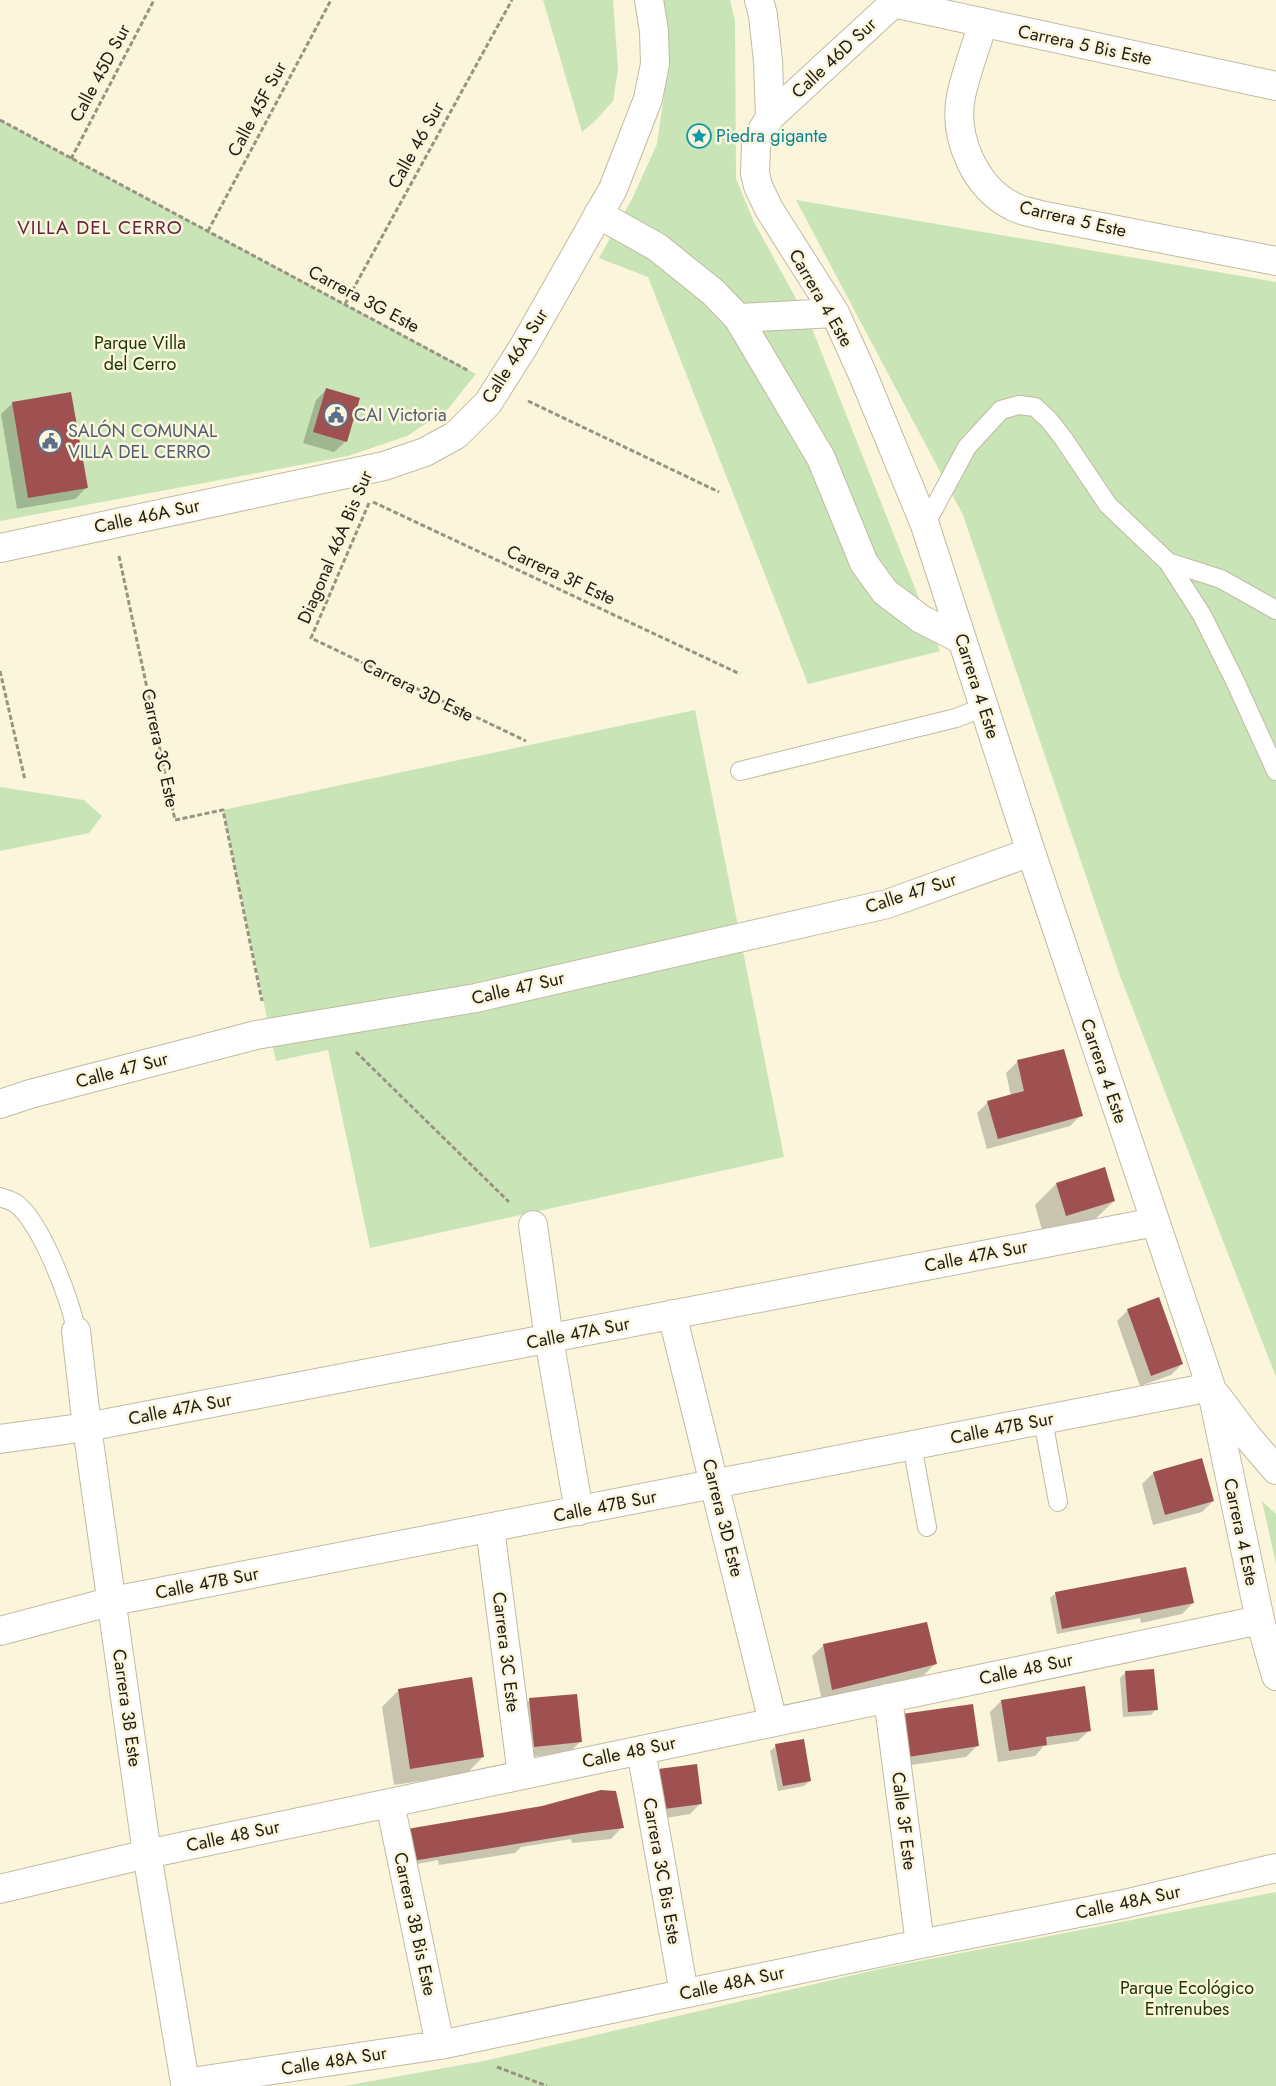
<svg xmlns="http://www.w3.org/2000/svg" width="1276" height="2086" viewBox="0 0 1276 2086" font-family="Jost,sans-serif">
<rect width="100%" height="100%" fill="#fbf5dc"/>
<path fill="#c9e4b6" d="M543,0h70l5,69 -5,32 -17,19 -14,12z
M660,0h70l5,21 1,158 18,43 57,104 129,325 -132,33 -160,-407 -49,-19 33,-59 25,-55 12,-83z
M0,120l476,254 -29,36 -40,26 -59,20 -348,65z
M796,200l480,82v1095l-156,-401 -157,-461z
M695,710l89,447 -414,91 -42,-198 -52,11 -53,-251z
M0,787l84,13 18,16 -13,17 -89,18z
M1262,1501l14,13v50z
M1276,1892v194h-932l140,-25 400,-93z"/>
<path fill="#0003" d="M327,389l19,52 -12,11 -31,-9 13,-43z
M13,403l73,85 -11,11 -58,10 -16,-95z
M1017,1062l64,53 -11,11 -83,23 -10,-36 11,-11 23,-6 -5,-23z
M1056,1184l58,17 -22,21 -48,15 -9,-32z
M1128,1310l54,54 -11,11 -31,11 -23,-65z
M1153,1473l60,28 -11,11 -49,13 -11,-41z
M1056,1593l137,10 -11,11 -41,9 -1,-5 -83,16 -7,-36z
M824,1645l111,19 -11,11 -102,25 -10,-44z
M1125,1673l31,36 -5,6 -28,2 -3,-39z
M399,1690l84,67 -17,17 -72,11 -12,-78z
M530,1700l51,41 -11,11 -47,6 -5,-47z
M1001,1701l89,29 -12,11 -34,5 -9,10 -37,6 -8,-50z
M892,1727l85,19 -11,11 -69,10z
M776,1746l34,35 -6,5 -26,5 -8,-40z
M648,1781l53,22 -11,11 -37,6z
M622,1827l-11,12 -39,4 -1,-4 -50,8 -6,6 -76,12 -1,-5 -31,6 -4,-31z"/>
<path fill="#9f5152" d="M326,388l34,10 -13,44 -34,-10z
M71,392l17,96 -60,10 -16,-96z
M1064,1049l19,67 -85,23 -11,-38 37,-10 -7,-31z
M1105,1167l10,34 -49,15 -10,-33z
M1159,1297l24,67 -32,12 -24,-67z
M1202,1458l12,43 -49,14 -12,-43z
M1186,1567l8,36 -132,26 -7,-37z
M927,1622l10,42 -105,26 -9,-46z
M1154,1669l4,41 -30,2 -3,-41z
M472,1677l12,80 -74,12 -12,-80z
M1085,1686l6,45 -45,6 1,8 -38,6 -8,-51z
M577,1694l5,48 -48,5 -5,-49z
M973,1704l6,42 -71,11 -6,-43z
M804,1739l7,42 -28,5 -8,-42z
M697,1764l5,40 -38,5 -6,-40z
M601,1790l15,1 8,37 -41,5 -171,28 -5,-32 135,-23z"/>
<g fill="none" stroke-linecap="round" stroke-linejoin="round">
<g stroke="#c0bba3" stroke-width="20">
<path id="lane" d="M925,525l42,-78 34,-37 18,-5 16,2 14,13 14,18 45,67 60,57 53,17 55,31
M1168,562l34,53 33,66 41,90
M740,771l216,-53 28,-11
M0,1197c4,2 11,3 15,6 24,15 57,99 61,128
M1043,1420l15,82
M912,1445l15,82"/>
</g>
<g stroke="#c0bba3" stroke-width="30">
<path id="street" d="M759,0l4,15 5,46 2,56 -10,17 -4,12 -1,27 3,13 11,23 66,104 28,62 62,150 106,327 180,535 49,233 16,56
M893,3l383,83
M983,23c-7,24 -17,49 -22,73 -8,42 14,92 53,111 7,4 17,5 26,8l236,46
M770,117l127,-117
M598,214l59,33 56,45 25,26 83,140 43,105 21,29 36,27 41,21
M738,318l97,-5
M0,548l384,-82 41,-14 31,-17 32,-32 36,-57 89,-157 35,-90 7,-35 -1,-33 -5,-31
M0,1104l30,-10 226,-59 220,-37 411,-94 144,-52
M533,1225l16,114 30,172
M672,1314l101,408
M76,1331l11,96 60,427 38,229 255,-38 480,-101 204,-40 152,-36
M1216,1395l31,41 29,34
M0,1439l87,-12 1068,-205
M490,1528l32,247
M0,1631l113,-30 1098,-214
M888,1698l32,246
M641,1750l43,243
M390,1803l50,242
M0,1889l147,-35 1113,-234"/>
</g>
<path stroke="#989382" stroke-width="3" stroke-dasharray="5 2.5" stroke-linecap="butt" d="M0,120l469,251
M71,159l83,-159
M208,231l123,-231
M345,304l167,-304
M528,401l191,91
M373,502l367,172
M369,503l-58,135 215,103
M119,556l56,264 48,-10 39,191
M0,671l25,109
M356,1052l153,150
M497,2067l50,19"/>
<use href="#lane" stroke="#fff" stroke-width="18"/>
<use href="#street" stroke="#fff" stroke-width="28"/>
</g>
<defs>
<g id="sight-ring" transform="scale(1.25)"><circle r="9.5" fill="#fbf5dc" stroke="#0f9aa8" stroke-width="1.5"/><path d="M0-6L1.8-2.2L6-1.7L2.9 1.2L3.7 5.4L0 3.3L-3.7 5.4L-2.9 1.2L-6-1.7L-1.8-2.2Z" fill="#0f9aa8"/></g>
<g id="civic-ring" transform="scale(1.25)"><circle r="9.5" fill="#fbf5dc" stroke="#5c6f8a" stroke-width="1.5"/><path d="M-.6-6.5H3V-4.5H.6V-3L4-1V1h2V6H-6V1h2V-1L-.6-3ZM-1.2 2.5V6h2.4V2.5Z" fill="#5c6f8a"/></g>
</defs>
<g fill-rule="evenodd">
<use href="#sight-ring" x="699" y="136"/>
<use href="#civic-ring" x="336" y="415"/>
<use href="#civic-ring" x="50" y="441"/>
</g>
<g text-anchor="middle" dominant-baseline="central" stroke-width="5" stroke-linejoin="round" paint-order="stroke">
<g font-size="18" fill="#1e1c14" stroke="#fbf5dc">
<text transform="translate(1085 45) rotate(12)">Carrera 5 Bis Este</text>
<text transform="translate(834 58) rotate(-43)">Calle 46D Sur</text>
<text transform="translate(100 73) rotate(-62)">Calle 45D Sur</text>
<text transform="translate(257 109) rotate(-62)">Calle 45F Sur</text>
<text transform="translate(416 145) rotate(-61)">Calle 46 Sur</text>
<text transform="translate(1073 219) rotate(13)">Carrera 5 Este</text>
<text transform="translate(821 298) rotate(60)">Carrera 4 Este</text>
<text transform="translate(364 299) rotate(28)">Carrera 3G Este</text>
<text transform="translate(515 356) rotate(-58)">Calle 46A Sur</text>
<text transform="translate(147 516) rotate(-12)">Calle 46A Sur</text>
<text transform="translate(335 547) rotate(-67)">Diagonal 46A Bis Sur</text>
<text transform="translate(561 575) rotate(25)">Carrera 3F Este</text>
<text transform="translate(977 686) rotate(72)">Carrera 4 Este</text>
<text transform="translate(418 690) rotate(26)">Carrera 3D Este</text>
<text transform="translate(160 748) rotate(78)">Carrera 3C Este</text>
<text transform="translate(911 893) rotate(-18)">Calle 47 Sur</text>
<text transform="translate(518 988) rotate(-13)">Calle 47 Sur</text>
<text transform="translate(122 1070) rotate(-15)">Calle 47 Sur</text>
<text transform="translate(1104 1071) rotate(71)">Carrera 4 Este</text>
<text transform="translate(976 1256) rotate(-11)">Calle 47A Sur</text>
<text transform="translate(578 1333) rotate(-11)">Calle 47A Sur</text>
<text transform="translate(180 1409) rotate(-11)">Calle 47A Sur</text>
<text transform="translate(1002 1428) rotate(-11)">Calle 47B Sur</text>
<text transform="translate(605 1506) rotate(-11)">Calle 47B Sur</text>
<text transform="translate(723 1518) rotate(76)">Carrera 3D Este</text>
<text transform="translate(1241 1532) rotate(78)">Carrera 4 Este</text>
<text transform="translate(207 1583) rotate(-11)">Calle 47B Sur</text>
<text transform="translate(506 1652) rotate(83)">Carrera 3C Este</text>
<text transform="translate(1026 1669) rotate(-12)">Calle 48 Sur</text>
<text transform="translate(127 1708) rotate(82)">Carrera 3B Este</text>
<text transform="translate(629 1752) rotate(-12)">Calle 48 Sur</text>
<text transform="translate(904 1821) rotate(83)">Calle 3F Este</text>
<text transform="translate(233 1836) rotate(-12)">Calle 48 Sur</text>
<text transform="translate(662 1871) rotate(80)">Carrera 3C Bis Este</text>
<text transform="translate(1128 1902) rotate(-12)">Calle 48A Sur</text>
<text transform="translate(415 1924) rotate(78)">Carrera 3B Bis Este</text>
<text transform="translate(732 1983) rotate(-12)">Calle 48A Sur</text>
<text transform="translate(334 2061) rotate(-9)">Calle 48A Sur</text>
</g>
<g font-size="18" fill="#0d838f" stroke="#fbf5dc" text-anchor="start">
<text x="716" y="136">Piedra gigante</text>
</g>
<g font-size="18" fill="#1c3502" stroke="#fbf5dc">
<text x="140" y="343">Parque Villa<tspan x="140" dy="21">del Cerro</tspan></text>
<text x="1187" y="1988">Parque Ecológico<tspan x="1187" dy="21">Entrenubes</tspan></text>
</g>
<g font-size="18" fill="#4e5e75" stroke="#fbf5dc" text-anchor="start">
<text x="354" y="415">CAI Victoria</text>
<text x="68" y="431">SALÓN COMUNAL<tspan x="68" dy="21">VILLA DEL CERRO</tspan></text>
</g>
<g font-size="19" letter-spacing="1" fill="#632343" stroke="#fbf5dc">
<text x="100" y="227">VILLA DEL CERRO</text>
</g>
</g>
</svg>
